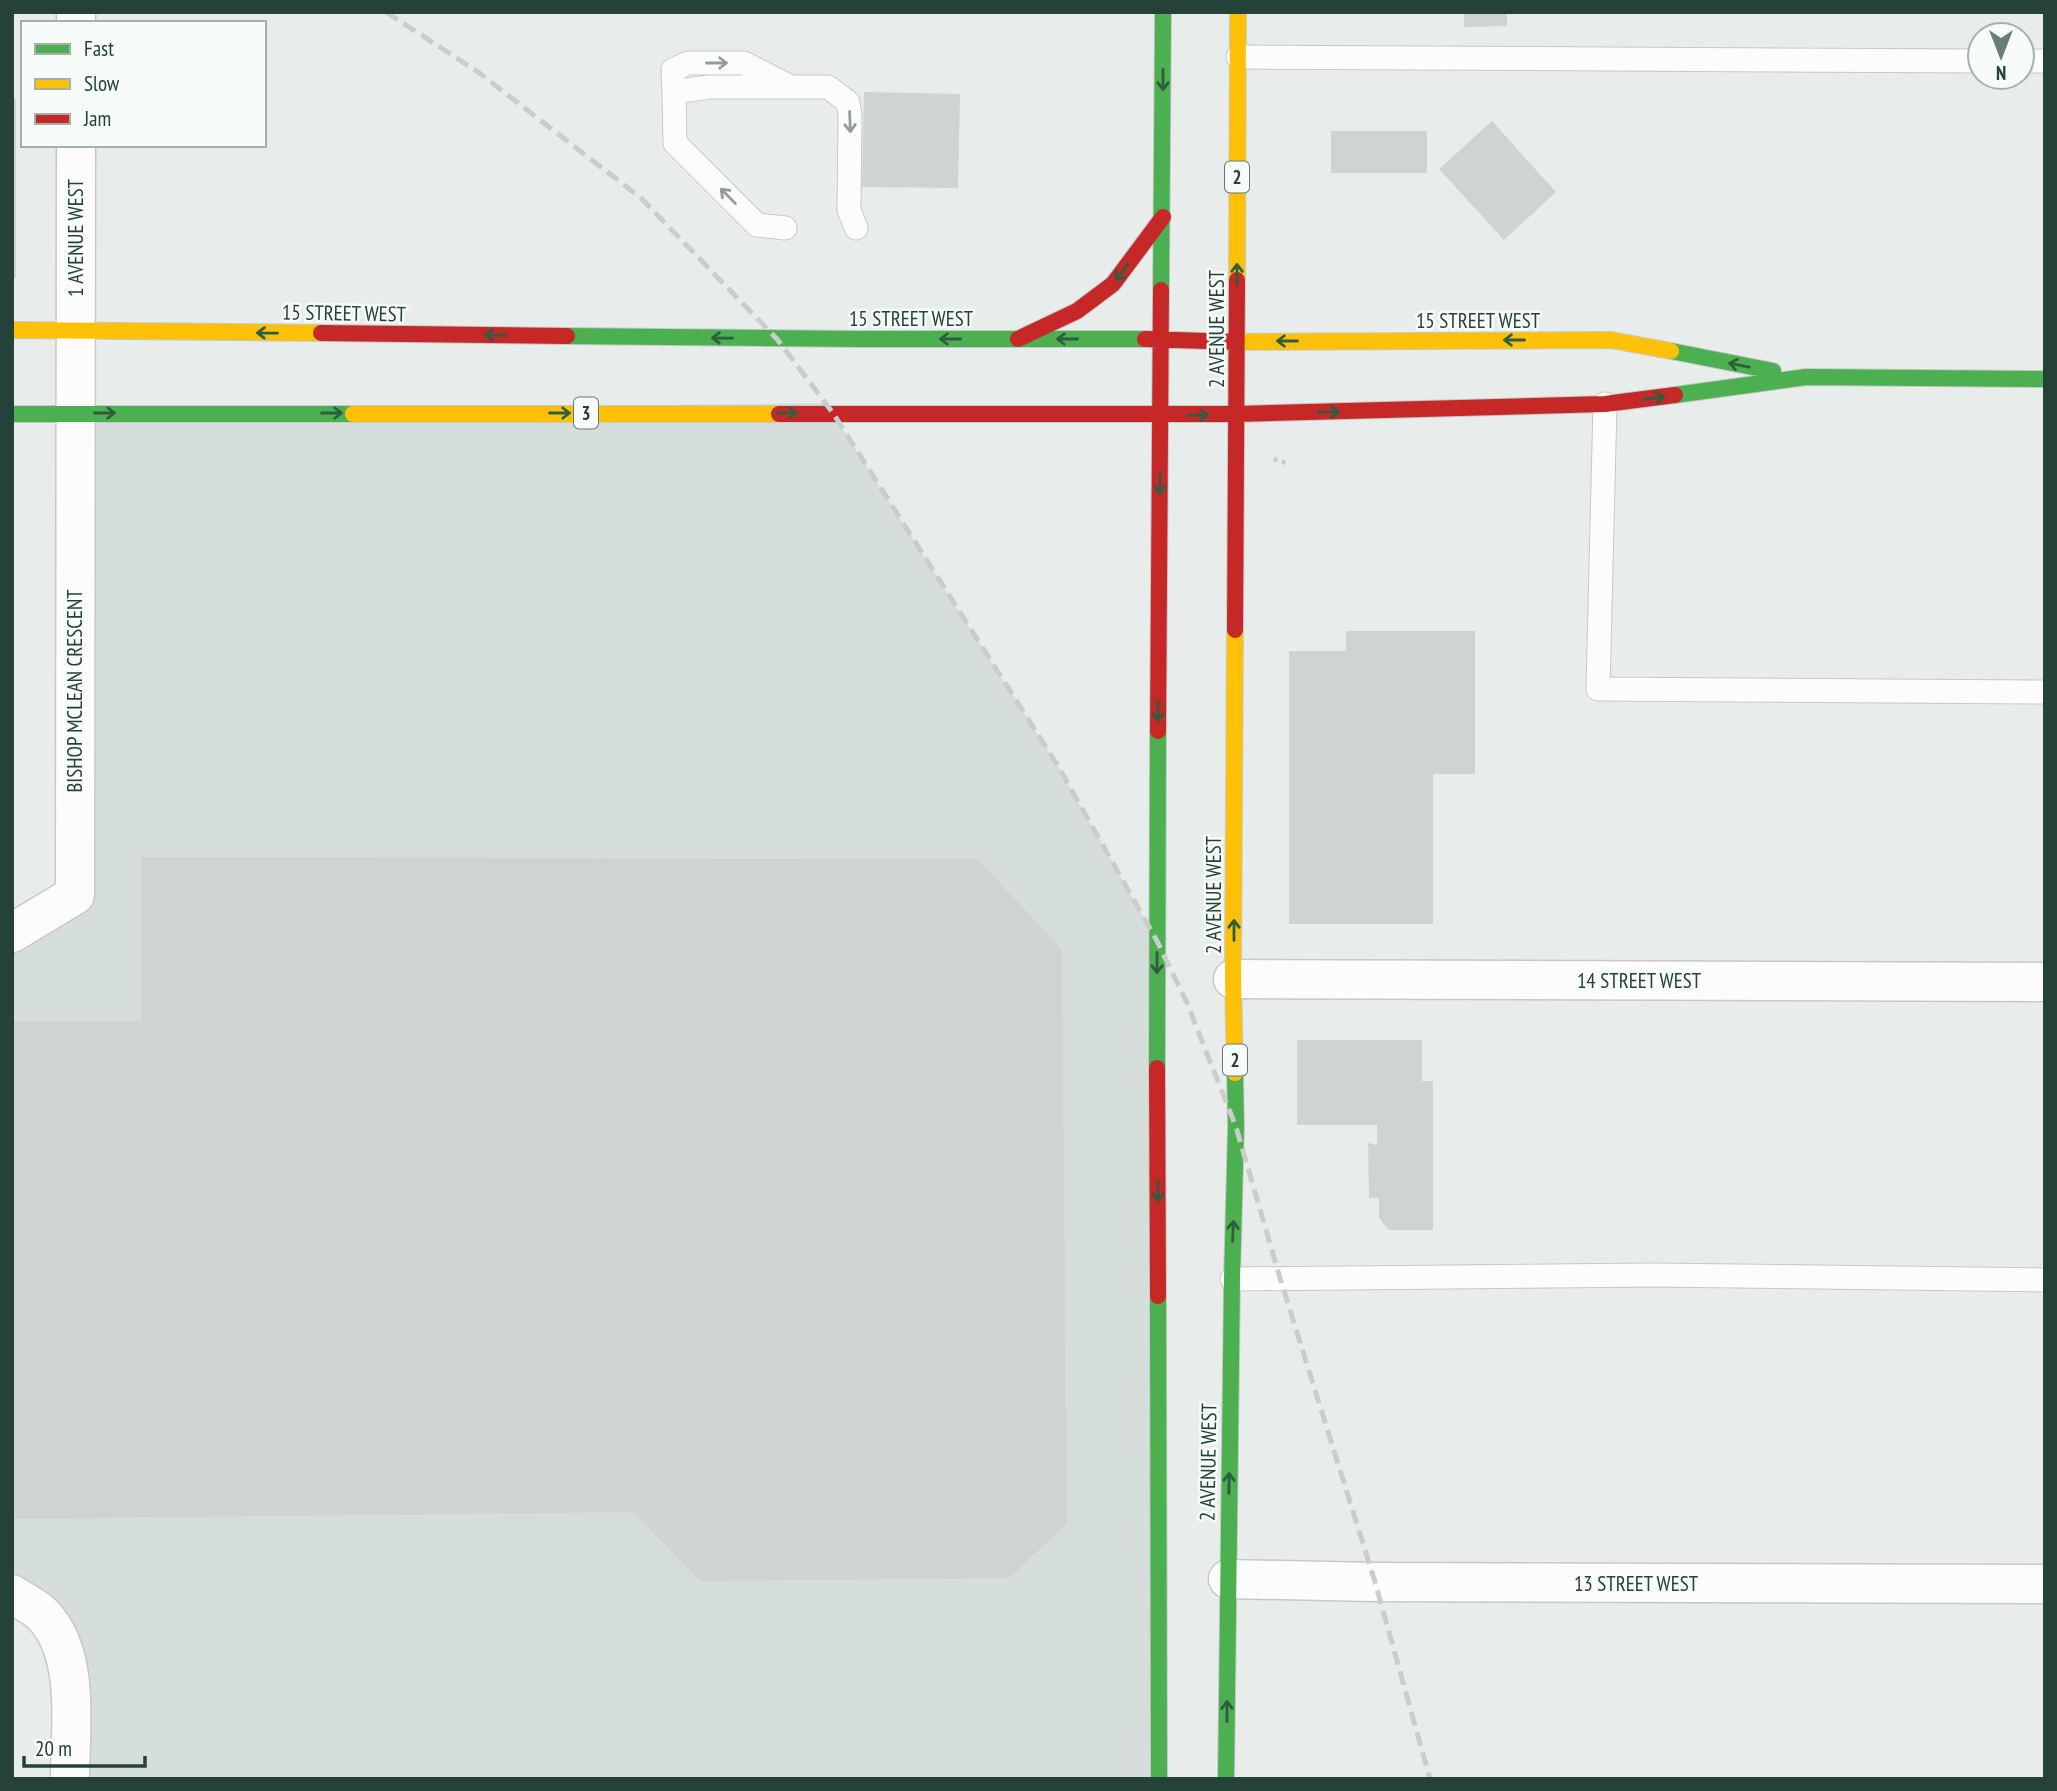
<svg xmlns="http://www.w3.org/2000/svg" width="2057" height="1791" viewBox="0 0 2057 1791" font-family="'PT Sans Narrow',sans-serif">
<rect width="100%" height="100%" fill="#e8edeb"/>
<path fill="#d6dedb" d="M826,403l232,363 99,175 2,838h-1089l1,-102 -59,-83v-661l63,-38 -1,-482z"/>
<path fill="#cfd4d2" d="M1464,12h43v14l-43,1z
M864,92l96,2 -2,94 -96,-1z
M12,99h4v179h-4z
M1492,121l64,71 -52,48 -65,-71z
M1331,131h96v42h-96z
M1346,631h129v143h-42v150h-144v-273h57z
M141,857l837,2 84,91 5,574 -58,54 -309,3 -67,-69 -621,7v-498h129z
M1297,1040h125v41h11v149h-44l-10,-12v-20h-10l-1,-55 9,2v-20h-80z"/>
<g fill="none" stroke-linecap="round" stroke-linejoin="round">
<g stroke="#c5cac8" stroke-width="25">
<path id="lane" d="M1238,57l742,4
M2022,61h23
M674,92l-1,-22 15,-7h56l43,22
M785,228l-28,-3 -82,-82 -1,-51 35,-5h119l20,15 2,13 -1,95 7,18
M1605,404l-7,285 447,3
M1232,1279l421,-4 392,5"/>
</g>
<g stroke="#c5cac8" stroke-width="41">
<path id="street" d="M76,23v-11
M12,933l63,-38 1,-750
M1233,979l812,3
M1228,1579l147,3 670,2
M12,1594c10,7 24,13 32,22 37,40 26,112 26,163"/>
</g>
<g stroke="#c3cbc8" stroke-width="18">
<path id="fast" d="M1161,290l2,-278
M567,336l290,3h288
M1671,351l102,20
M1675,395l131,-18 239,2
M12,414h341
M1157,1068l1,-337
M1158,1296l1,483
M1226,1779l6,-500 4,-152 -1,-54"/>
</g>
<g stroke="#c3cbc8" stroke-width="18">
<path id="slow" d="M1237,280l1,-268
M12,330l309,3
M1236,342l375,-2 60,11
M353,414h426
M1235,630l-2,349 2,94"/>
</g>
<g stroke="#c3cbc8" stroke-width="18">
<path id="jam" d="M321,333l246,3
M1018,339l59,-28 36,-27 50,-67
M1145,339l91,3
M779,414h458
M1237,414l368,-10 70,-9
M1235,630l2,-350
M1158,731l3,-441
M1157,1068l1,228"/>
</g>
<path stroke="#c3ccca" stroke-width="4.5" stroke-dasharray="3.5 5" stroke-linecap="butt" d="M1274,459l15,5"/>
<use href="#lane" stroke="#fcfcfc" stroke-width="23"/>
<use href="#street" stroke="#fcfcfc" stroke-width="38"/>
<use href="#fast" stroke="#4caf50" stroke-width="16"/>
<use href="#slow" stroke="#ffc107" stroke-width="16"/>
<use href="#jam" stroke="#c62828" stroke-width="16"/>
<path stroke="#c9cdcc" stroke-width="5" stroke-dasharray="14 7" stroke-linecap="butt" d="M386,12l92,60 163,126 136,141 56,74 225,353 99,175 30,62 49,124 44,151 95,304 55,197"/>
</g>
<defs><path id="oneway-shaft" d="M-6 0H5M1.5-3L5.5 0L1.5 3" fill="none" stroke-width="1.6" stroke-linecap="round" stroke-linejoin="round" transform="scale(1.75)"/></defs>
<g stroke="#909f9b">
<use href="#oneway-shaft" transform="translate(717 63)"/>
<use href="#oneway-shaft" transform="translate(850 122) rotate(88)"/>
<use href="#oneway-shaft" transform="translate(728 196) rotate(-135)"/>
</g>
<g stroke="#2e5d40">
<use href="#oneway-shaft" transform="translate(1163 80) rotate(90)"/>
<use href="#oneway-shaft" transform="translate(1122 272) rotate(127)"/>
<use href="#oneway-shaft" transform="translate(1237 274) rotate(-90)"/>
<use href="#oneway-shaft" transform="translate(267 333) rotate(-179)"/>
<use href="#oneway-shaft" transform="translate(495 335) rotate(-179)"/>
<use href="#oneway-shaft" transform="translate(722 338) rotate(-179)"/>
<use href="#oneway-shaft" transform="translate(950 339) rotate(180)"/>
<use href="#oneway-shaft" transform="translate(1067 339) rotate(180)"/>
<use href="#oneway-shaft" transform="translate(1514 340) rotate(180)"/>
<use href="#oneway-shaft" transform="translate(1287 341) rotate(180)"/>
<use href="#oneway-shaft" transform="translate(1739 365) rotate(-169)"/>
<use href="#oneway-shaft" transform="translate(1654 398) rotate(-8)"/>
<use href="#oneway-shaft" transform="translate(1329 412) rotate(-2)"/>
<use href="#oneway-shaft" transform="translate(105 413)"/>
<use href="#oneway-shaft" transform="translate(332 413)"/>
<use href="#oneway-shaft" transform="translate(560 413)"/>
<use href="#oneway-shaft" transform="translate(787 413)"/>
<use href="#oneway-shaft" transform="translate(1198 415) rotate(-1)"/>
<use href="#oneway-shaft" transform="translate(1160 484) rotate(90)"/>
<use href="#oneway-shaft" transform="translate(1158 711) rotate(90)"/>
<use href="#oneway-shaft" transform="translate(1234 930) rotate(-90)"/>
<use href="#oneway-shaft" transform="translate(1157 963) rotate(90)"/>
<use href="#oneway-shaft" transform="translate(1158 1191) rotate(90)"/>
<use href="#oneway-shaft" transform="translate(1233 1231) rotate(-88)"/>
<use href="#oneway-shaft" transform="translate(1229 1483) rotate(-89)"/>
<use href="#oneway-shaft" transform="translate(1227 1711) rotate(-90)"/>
</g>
<g text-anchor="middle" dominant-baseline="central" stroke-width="5" stroke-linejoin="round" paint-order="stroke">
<g fill="#f7fbf9" stroke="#637a73" stroke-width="2">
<rect x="1225" y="161.5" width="24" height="31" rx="5"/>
<rect x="574" y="397.5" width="24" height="31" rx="5"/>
<rect x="1223" y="1044.5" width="24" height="31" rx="5"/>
</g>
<g font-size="19" font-weight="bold" fill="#24423a">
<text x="1237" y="177">2</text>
<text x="586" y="413">3</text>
<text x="1235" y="1060">2</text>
</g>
<g font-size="21" fill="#24423a" stroke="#f7fbf9">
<text transform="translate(75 238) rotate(-90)">1 AVENUE WEST</text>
<text transform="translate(344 313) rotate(1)">15 STREET WEST</text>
<text x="911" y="318">15 STREET WEST</text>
<text x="1478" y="320">15 STREET WEST</text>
<text transform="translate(1216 329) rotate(-90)">2 AVENUE WEST</text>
<text transform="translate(74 691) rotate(-90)">BISHOP MCLEAN CRESCENT</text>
<text transform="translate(1213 895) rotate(-90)">2 AVENUE WEST</text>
<text x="1639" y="980">14 STREET WEST</text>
<text transform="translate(1208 1462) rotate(-89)">2 AVENUE WEST</text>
<text x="1636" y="1583">13 STREET WEST</text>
</g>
</g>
<rect width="2057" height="1791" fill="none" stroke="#24423a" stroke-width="28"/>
<rect x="21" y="21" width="245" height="126" fill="#f7fbf9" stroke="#a3b1ad" stroke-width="2"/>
<rect x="35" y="44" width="35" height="10" fill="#4caf50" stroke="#a3b1ad" stroke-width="2"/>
<text x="84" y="56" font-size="21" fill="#24423a">Fast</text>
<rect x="35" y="79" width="35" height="10" fill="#ffc107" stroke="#a3b1ad" stroke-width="2"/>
<text x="84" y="91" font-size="21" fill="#24423a">Slow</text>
<rect x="35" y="114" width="35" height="10" fill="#c62828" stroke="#a3b1ad" stroke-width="2"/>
<text x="84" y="126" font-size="21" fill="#24423a">Jam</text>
<g transform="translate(2001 56) rotate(180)"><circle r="33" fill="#f7fbf9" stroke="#a3b1ad" stroke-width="2"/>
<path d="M0-5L12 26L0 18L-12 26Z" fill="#697e78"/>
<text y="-10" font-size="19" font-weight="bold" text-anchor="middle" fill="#24423a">N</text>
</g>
<path d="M24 1756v10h121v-10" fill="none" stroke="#24423a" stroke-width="3.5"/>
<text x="35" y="1756" font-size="21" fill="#24423a" stroke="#f7fbf9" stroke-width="5" paint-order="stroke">20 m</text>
</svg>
